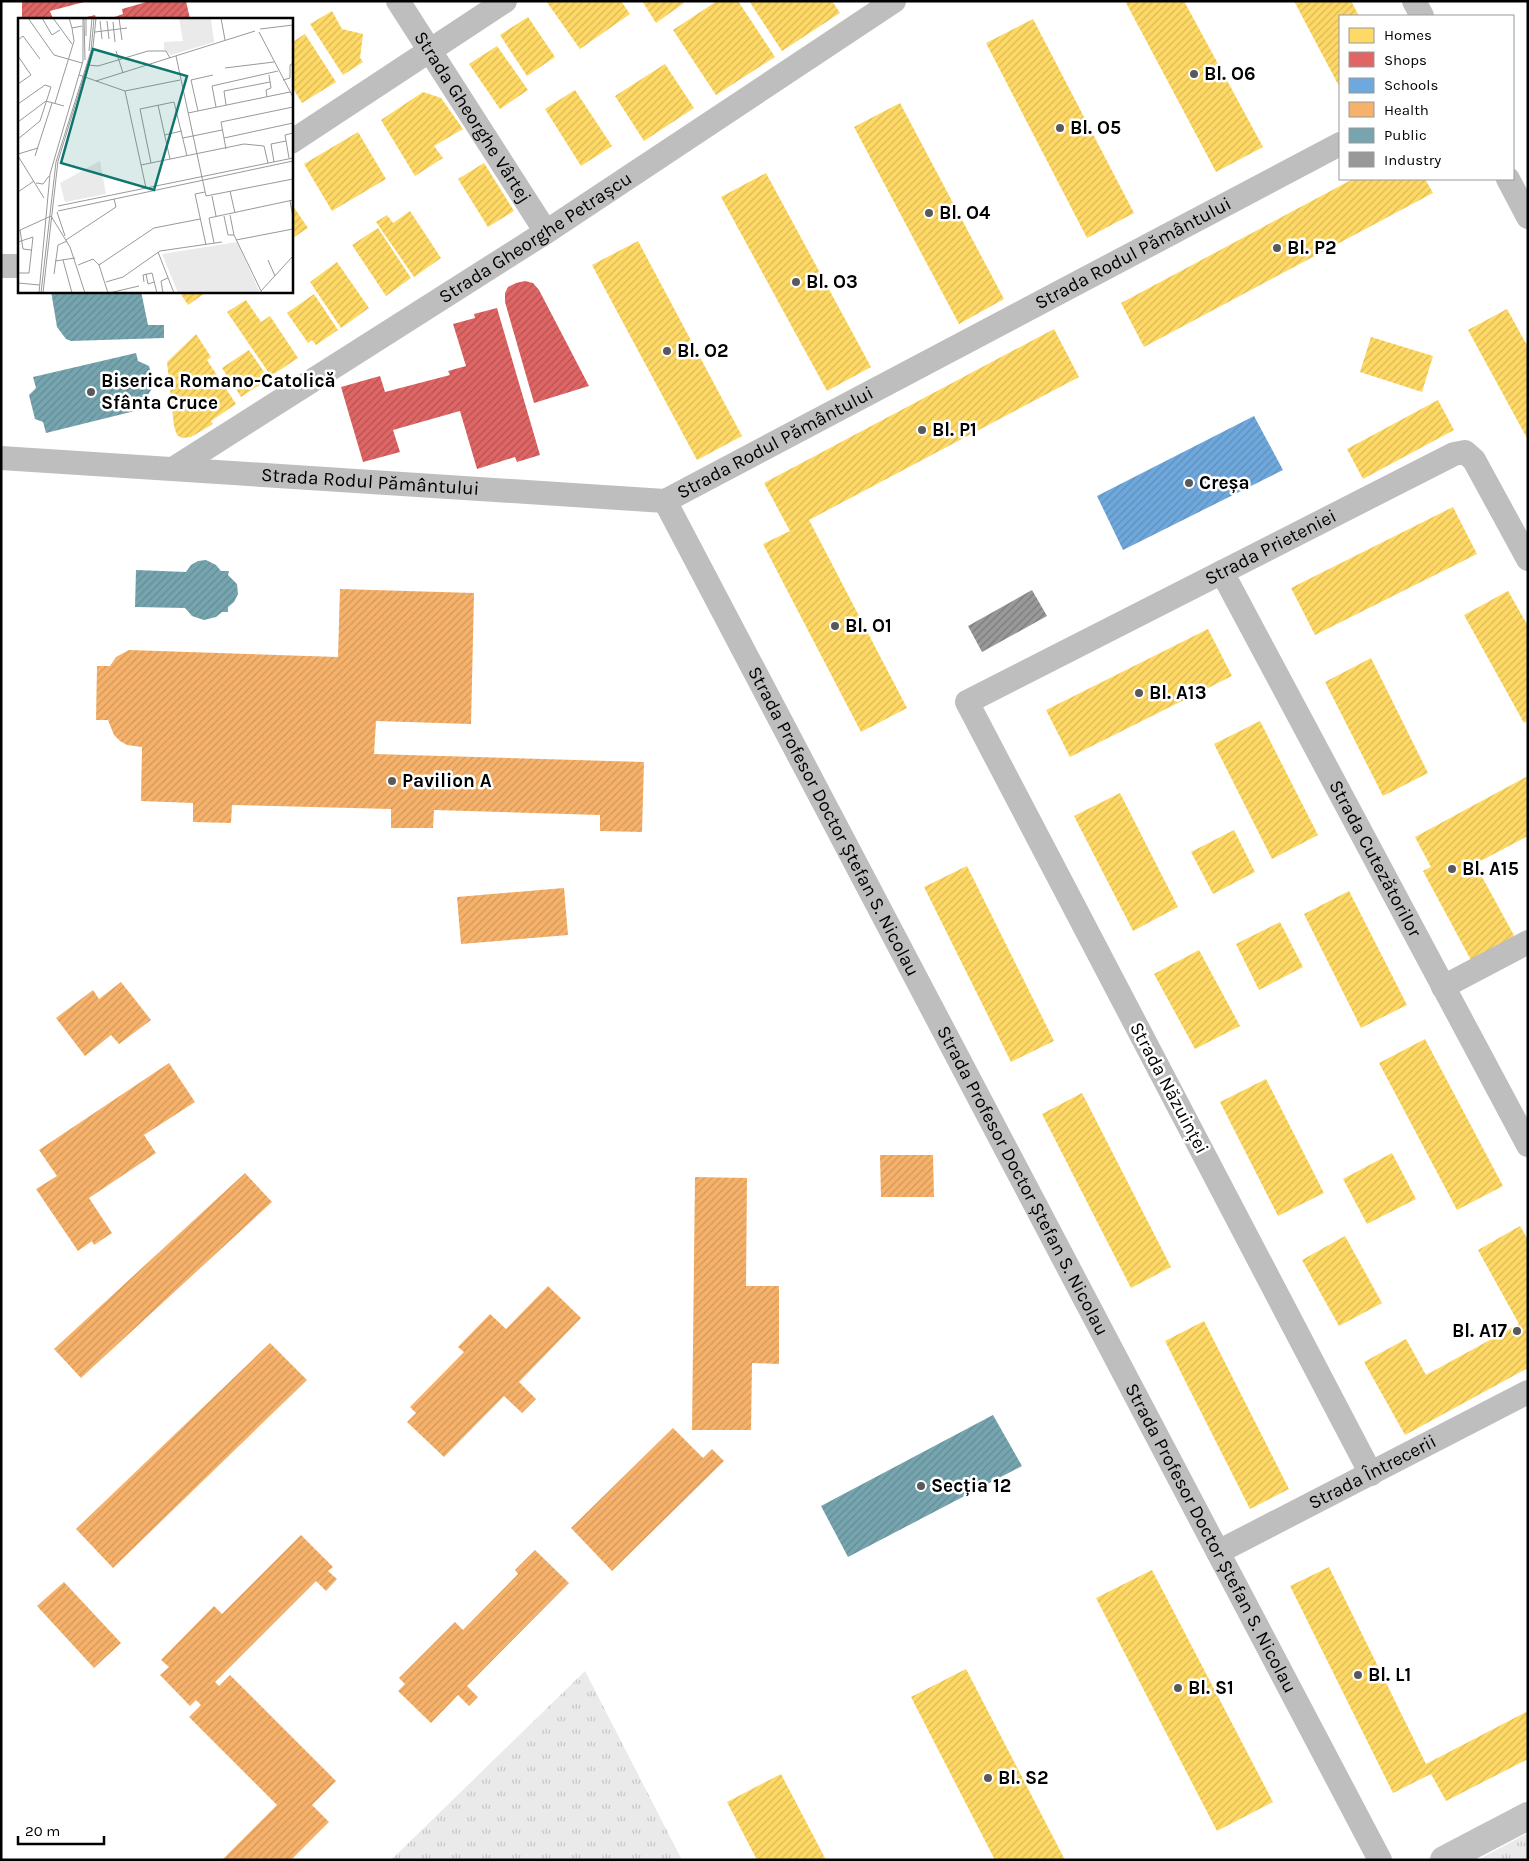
<svg xmlns="http://www.w3.org/2000/svg" width="1529" height="1861" viewBox="0 0 1529 1861" font-family="Karla,sans-serif">
<defs>
<pattern id="grass-tufts" width="24" height="20" patternUnits="userSpaceOnUse" patternTransform="scale(1.25)"><rect width="24" height="20" fill="#eaeaea"/><path d="M3 7l-1-3M5 7V3M7 7l1-3M15 17l-1-3M17 17v-4M19 17l1-3" fill="none" stroke="#c7c7c7"/></pattern>
<pattern id="homes-hatch" width="6" height="6" patternUnits="userSpaceOnUse" patternTransform="scale(1.25)"><rect width="6" height="6" fill="#ffd966"/><path d="M-1 1l2-2M0 6l6-6M5 7l2-2" fill="none" stroke="#d9b857"/></pattern>
<pattern id="shops-hatch" width="6" height="6" patternUnits="userSpaceOnUse" patternTransform="scale(1.25)"><rect width="6" height="6" fill="#e06666"/><path d="M-1 1l2-2M0 6l6-6M5 7l2-2" fill="none" stroke="#b35252"/></pattern>
<pattern id="schools-hatch" width="6" height="6" patternUnits="userSpaceOnUse" patternTransform="scale(1.25)"><rect width="6" height="6" fill="#6fa8dc"/><path d="M-1 1l2-2M0 6l6-6M5 7l2-2" fill="none" stroke="#5e8fbb"/></pattern>
<pattern id="health-hatch" width="6" height="6" patternUnits="userSpaceOnUse" patternTransform="scale(1.25)"><rect width="6" height="6" fill="#f6b26b"/><path d="M-1 1l2-2M0 6l6-6M5 7l2-2" fill="none" stroke="#d1975b"/></pattern>
<pattern id="public-hatch" width="6" height="6" patternUnits="userSpaceOnUse" patternTransform="scale(1.25)"><rect width="6" height="6" fill="#76a5af"/><path d="M-1 1l2-2M0 6l6-6M5 7l2-2" fill="none" stroke="#648c95"/></pattern>
<pattern id="industry-hatch" width="6" height="6" patternUnits="userSpaceOnUse" patternTransform="scale(1.25)"><rect width="6" height="6" fill="#999"/><path d="M-1 1l2-2M0 6l6-6M5 7l2-2" fill="none" stroke="#7a7a7a"/></pattern>
</defs>
<rect width="100%" height="100%" fill="#fff"/>
<path fill="url(#grass-tufts)" d="M585,1671l97,189h-291z
M1528,1833v27h-50z"/>
<path fill="url(#homes-hatch)" d="M546,1h75l9,13 -50,35z
M642,1h41l1,2 -28,20z
M717,1h21l37,56 -59,38 -43,-65z
M749,1h83l8,12 -58,38z
M1125,1h59l79,146 -47,25z
M1294,1h57l8,15h-19v72z
M332,11l10,18 21,5 -3,24 3,4 -20,13 -33,-51z
M528,17l27,40 -28,19 -27,-41z
M1033,19l101,194 -47,25 -101,-195z
M305,34l31,48 -34,21 -11,-18v-42z
M497,46l31,44 -28,19 -31,-45z
M665,64l29,44 -50,33 -29,-45z
M575,90l37,56 -31,20 -36,-57z
M423,92l18,6 22,31 -29,17 9,12 -28,18 -34,-56z
M900,103l104,196 -45,25 -105,-197z
M358,132l28,47 -54,32 -28,-47z
M484,163l30,48 -26,16 -30,-48z
M766,173l105,194 -44,24 -106,-194z
M1353,179h72l8,14 -289,154 -23,-44z
M291,203l17,25 -17,11z
M410,211l31,47 -27,19 -38,-55 11,-7 6,8z
M378,228l33,50 -25,18 -34,-51z
M638,241l104,195 -45,24 -105,-195z
M337,262l32,46 -28,20 -31,-46z
M179,291h29l-20,14z
M314,294l24,36 -22,15 -4,-5 -4,3 -21,-30z
M246,300l15,22 9,-6 28,42 -27,18 -44,-64z
M1507,309l21,38v93l-60,-110z
M1054,329l25,48 -270,143 98,188 -46,24 -98,-188 27,-13 -26,-48z
M196,334l15,23 -4,3 29,44 -25,17 2,3 -22,13 -9,1 -5,-3 -3,-9 -7,-64z
M1371,337l62,19 -11,36 -62,-20z
M249,350l20,29 -28,18 -19,-29z
M1438,400l16,30 -91,49 -16,-30z
M1453,507l24,47 -162,81 -24,-47z
M1508,591l20,35v95l-4,2 -60,-108z
M1208,629l24,47 -162,81 -24,-47z
M1371,658l57,115 -45,23 -58,-114z
M1260,721l58,114 -46,24 -58,-115z
M1528,776v60l-53,28 41,75 -44,23 -49,-91 8,-4 -16,-30z
M1120,793l58,114 -45,24 -59,-115z
M1234,830l21,42 -42,22 -22,-42z
M967,866l87,175 -43,21 -87,-175z
M1349,891l58,114 -46,23 -57,-114z
M1280,922l23,45 -44,23 -23,-46z
M1199,950l41,76 -45,23 -41,-75z
M1425,1039l78,147 -46,24 -78,-147z
M1266,1079l58,114 -46,23 -58,-114z
M1082,1093l89,174 -40,21 -89,-174z
M1392,1153l24,46 -49,25 -24,-45z
M1520,1226l8,14v128l-123,67 -41,-73 42,-23 20,36 93,-51 -41,-74z
M1345,1236l37,67 -43,23 -37,-66z
M1204,1321l85,168 -39,20 -85,-168z
M1329,1567l97,197 102,-53v48l-82,42 -15,-27 -38,19 -103,-207z
M1152,1570l121,232 -56,29 -121,-233z
M966,1669l99,191h-70l-84,-163z
M781,1774l45,86h-69l-30,-58z"/>
<path fill="url(#shops-hatch)" d="M22,1h62v1l-34,9 3,8h-25v-2l-6,2z
M150,1h36l4,18h-81l14,-5 -1,-5z
M95,15l1,4h-13v-1z
M525,281l8,2 6,7 50,96 -55,17 -29,-101v-9l3,-6 8,-4z
M497,308l43,147 -23,7 -2,-5 -38,12 -17,-58 -67,19 7,22 -37,10 -22,-75 39,-11 5,16 65,-17 -2,-4 18,-5 -13,-42 22,-6 -1,-4z"/>
<path fill="url(#schools-hatch)" d="M1254,416l29,54 -160,80 -26,-54z"/>
<path fill="url(#health-hatch)" d="M340,589l134,4 -3,131 -95,-3 -2,33 270,8 -2,70 -42,-1v-16l-166,-5 -1,18h-42v-19l-159,-4 -1,18 -38,-1v-19l-52,-2 1,-54 -15,-2 -7,-4 -6,-6 -6,-15h-12l1,-54h13l6,-9 13,-7 209,7z
M564,888l4,47 -107,9 -4,-47z
M121,982l30,38 -32,24 -8,-9 -26,21 -29,-38 37,-28 6,9z
M169,1063l26,39 -51,33 12,18 -67,45 23,35 -18,12 -2,-4 -14,10 -42,-62 21,-13 -18,-26z
M880,1155h53l1,42h-53z
M245,1173l27,29 -191,176 -27,-29z
M695,1177l52,1 -1,108h33v78l-27,-1 -1,67h-59z
M548,1286l33,32 -62,64 17,17 -14,14 -18,-17 -60,61 -37,-35 9,-9 -6,-6 54,-55 -6,-5 32,-33 16,15z
M270,1343l37,37 -194,188 -37,-39z
M673,1428l30,30 9,-9 12,12 -112,110 -41,-43z
M301,1535l32,32 -5,4 9,8 -11,12 -10,-10 -101,101 4,4 11,-11 106,106 -24,24 17,17 -38,38h-69l55,-55 -88,-88 12,-12 -5,-5 -6,6 -30,-31 9,-8 -8,-7 53,-54 8,8z
M535,1550l34,33 -102,103 11,11 -9,9 -11,-11 -27,28 -33,-32 7,-7 -6,-6 56,-56 8,8 55,-56 -3,-4z
M64,1582l57,61 -27,25 -57,-62z"/>
<path fill="url(#public-hatch)" d="M51,291h90l7,34h16v13l-93,3 -5,-2 -9,-12z
M136,353l2,8 11,5 5,19 -6,10 3,12 -105,26 -3,-11 -8,-3 -6,-24 7,-7 -3,-11z
M206,560l10,5 5,6h8l-1,4 9,9 1,10 -4,8 -6,5v5h-6l-6,5 -12,3 -12,-4 -7,-8 -50,-1 1,-37 50,2 5,-7 7,-4z
M993,1415l29,51 -174,91 -27,-51z"/>
<path fill="url(#industry-hatch)" d="M1032,590l15,26 -65,36 -14,-26z"/>
<g fill="none" stroke-linecap="round" stroke-linejoin="round">
<g stroke="#bebebe" stroke-width="24">
<path id="s1" d="M398,1l148,231"/>
<path d="M1414,1l8,15"/>
<path d="M291,142l214,-141"/>
<path d="M1508,179l20,38"/>
<path d="M1,266h18"/>
<path id="s2" d="M1,458l664,43 675,-357"/>
<path id="s3" d="M173,469l373,-237 348,-231"/>
<path id="s4" d="M665,501l715,1359"/>
<path id="s5" d="M1222,572l306,573"/>
<path d="M1443,987l85,-45"/>
<path id="s6" d="M1371,1474l-404,-772 487,-248 11,-2 9,8 54,99"/>
<path id="s7" d="M1218,1552l310,-160"/>
</g>
<path stroke="#c2c2c2" stroke-width="28" d="M1444,1860l84,-44"/>
</g>
<g fill="#595959" stroke="#fff" stroke-width="2">
<circle cx="1194" cy="74" r="5"/>
<circle cx="1060" cy="128" r="5"/>
<circle cx="929" cy="213" r="5"/>
<circle cx="1277" cy="248" r="5"/>
<circle cx="796" cy="282" r="5"/>
<circle cx="667" cy="351" r="5"/>
<circle cx="91" cy="392" r="5"/>
<circle cx="922" cy="430" r="5"/>
<circle cx="1189" cy="483" r="5"/>
<circle cx="835" cy="626" r="5"/>
<circle cx="1139" cy="693" r="5"/>
<circle cx="392" cy="781" r="5"/>
<circle cx="1452" cy="869" r="5"/>
<circle cx="1517" cy="1331" r="5"/>
<circle cx="921" cy="1486" r="5"/>
<circle cx="1358" cy="1675" r="5"/>
<circle cx="1178" cy="1688" r="5"/>
<circle cx="988" cy="1778" r="5"/>
</g>
<g text-anchor="middle" dominant-baseline="central" stroke-width="5" stroke-linejoin="round" paint-order="stroke">
<g font-size="19" font-weight="bold" fill="#000" stroke="#fff" text-anchor="start">
<text x="1204" y="74">Bl. O6</text>
<text x="1070" y="128">Bl. O5</text>
<text x="939" y="213">Bl. O4</text>
<text x="1287" y="248">Bl. P2</text>
<text x="806" y="282">Bl. O3</text>
<text x="677" y="351">Bl. O2</text>
<text x="101" y="381">Biserica Romano-Catolică<tspan x="101" dy="22">Sfânta Cruce</tspan></text>
<text x="932" y="430">Bl. P1</text>
<text x="1199" y="483">Creșa</text>
<text x="845" y="626">Bl. O1</text>
<text x="1149" y="693">Bl. A13</text>
<text x="402" y="781">Pavilion A</text>
<text x="1462" y="869">Bl. A15</text>
<text x="1507" y="1331" text-anchor="end">Bl. A17</text>
<text x="931" y="1486">Secția 12</text>
<text x="1368" y="1675">Bl. L1</text>
<text x="1188" y="1688">Bl. S1</text>
<text x="998" y="1778">Bl. S2</text>
</g>
<g font-size="19" fill="#000" stroke="#fff">
<text stroke="none"><textPath href="#s1" startOffset="138">Strada Gheorghe Vârtej</textPath></text>
<text stroke="none"><textPath href="#s3" startOffset="430">Strada Gheorghe Petrașcu</textPath></text>
<text stroke="none"><textPath href="#s2" startOffset="1195">Strada Rodul Pământului</textPath></text>
<text stroke="none"><textPath href="#s2" startOffset="790">Strada Rodul Pământului</textPath></text>
<text stroke="none"><textPath href="#s2" startOffset="370">Strada Rodul Pământului</textPath></text>
<text stroke="none"><textPath href="#s6" startOffset="1212">Strada Prieteniei</textPath></text>
<text stroke="none"><textPath href="#s4" startOffset="362">Strada Profesor Doctor Ștefan S. Nicolau</textPath></text>
<text stroke="none"><textPath href="#s5" startOffset="325">Strada Cutezătorilor</textPath></text>
<text transform="translate(1169 1088) rotate(62)">Strada Năzuinței</text>
<text stroke="none"><textPath href="#s4" startOffset="768">Strada Profesor Doctor Ștefan S. Nicolau</textPath></text>
<text stroke="none"><textPath href="#s7" startOffset="174">Strada Întrecerii</textPath></text>
<text stroke="none"><textPath href="#s4" startOffset="1172">Strada Profesor Doctor Ștefan S. Nicolau</textPath></text>
</g>
</g>
<g transform="translate(18 18)">
<rect width="275" height="275" fill="#fff"/>
<path d="M82,143l6,33 -41,8 -5,-19z" fill="#eaeaea"/>
<path d="M219,224l23,51h-82l-16,-39z" fill="#eaeaea"/>
<path d="M161,0h32l3,24 -43,13 -7,-6v-7l19,-1z" fill="#eaeaea"/>
<path fill="none" stroke="#999" stroke-width="1" d="M10,0l26,37 28,8M24,0l10,17 8,-5M35,0l19,26M51,0l3,10 10,-2M66,0l1,42M68,0v18M101,0l3,22M203,0l4,22M82,3l2,18M89,3l2,18M95,4l2,20M242,11l33,-4M77,14l32,-4M241,14l34,65M0,22l5,-4 17,23M71,33l3,-33M98,33l7,22M0,38l13,19 -13,9M158,38l30,140 87,-17M70,47l10,1 50,-15h18l4,7M207,50l49,-6M61,57l46,16 55,-11M265,62l7,-2v-13l3,-2M78,63l159,-50M107,73l21,97M249,79l-1,-7 5,-2 -2,-13M37,85l19,-62 -2,-13M0,86l27,-19 6,2 -11,34 -22,18M140,87l12,54M208,87l-2,-14 46,-9M198,89l-4,-21 66,-15M180,93l-7,-31 22,-5M170,95l102,-21M0,104l28,-21 18,5M146,117l18,-4M165,120l39,-8M206,120l69,-15M208,131l-5,-27 72,-15M0,136l20,-6M0,138l26,42M17,138l17,-53M271,140l-4,-23 8,-2M256,144l-3,-18 15,-3M133,145l-11,-54 34,-7 13,54M123,147l103,-21 20,2 4,17M18,165l7,1 6,-8M212,173l5,22M0,174l16,-11M187,174l-10,2 11,51M194,178l4,20M272,183l3,16M40,188l235,-48M40,193l235,-50M39,194l8,24M212,197l4,20 28,58M206,198l4,19h6M2,212l3,19 8,1M0,213l33,-15 19,31 15,46M48,222l50,-33 -2,-8M218,222l57,-11M0,224l15,-5 -4,36h-11M196,225l-5,-25 84,-18M140,234l16,41M45,242l9,33M250,242l7,16M37,243l20,-3M60,247l15,-6 6,6 9,28M81,247l55,-37 46,-9M36,256l4,-29 9,-4M128,256l2,10 6,-2M88,264l17,-5 37,-26 62,-9M126,264l-1,-7 9,-2 5,20M0,265l22,2M243,273l32,-35M21,275l11,-119 33,-113v-43M23,275l15,-131 35,-111 3,-33M25,275l15,-132 35,-114 3,-29M91,275l30,-7M145,275l-2,-12 7,-3"/>
<path fill="#0f766e" fill-opacity="0.15" stroke="#0f766e" stroke-width="2.5" d="M75,31l94,27 -33,114 -93,-27z"/>
<rect width="275" height="275" fill="none" stroke="#000" stroke-width="2.5"/>
</g>
<rect width="1529" height="1861" fill="none" stroke="#000000" stroke-width="5"/>
<rect x="1339" y="15" width="175" height="165" fill="#ffffff" stroke="#999999"/>
<rect x="1349" y="28" width="25" height="15" fill="#ffd966" stroke="#999999"/>
<text x="1384" y="40" font-size="15" fill="#000000">Homes</text>
<rect x="1349" y="52" width="25" height="15" fill="#e06666" stroke="#999999"/>
<text x="1384" y="65" font-size="15" fill="#000000">Shops</text>
<rect x="1349" y="78" width="25" height="15" fill="#6fa8dc" stroke="#999999"/>
<text x="1384" y="90" font-size="15" fill="#000000">Schools</text>
<rect x="1349" y="102" width="25" height="15" fill="#f6b26b" stroke="#999999"/>
<text x="1384" y="115" font-size="15" fill="#000000">Health</text>
<rect x="1349" y="128" width="25" height="15" fill="#76a5af" stroke="#999999"/>
<text x="1384" y="140" font-size="15" fill="#000000">Public</text>
<rect x="1349" y="152" width="25" height="15" fill="#999999" stroke="#999999"/>
<text x="1384" y="165" font-size="15" fill="#000000">Industry</text>
<path d="M18 1836v8h86v-8" fill="none" stroke="#000000" stroke-width="2.5"/>
<text x="25" y="1836" font-size="15" fill="#000000" stroke="#ffffff" stroke-width="4" paint-order="stroke">20 m</text>
</svg>
